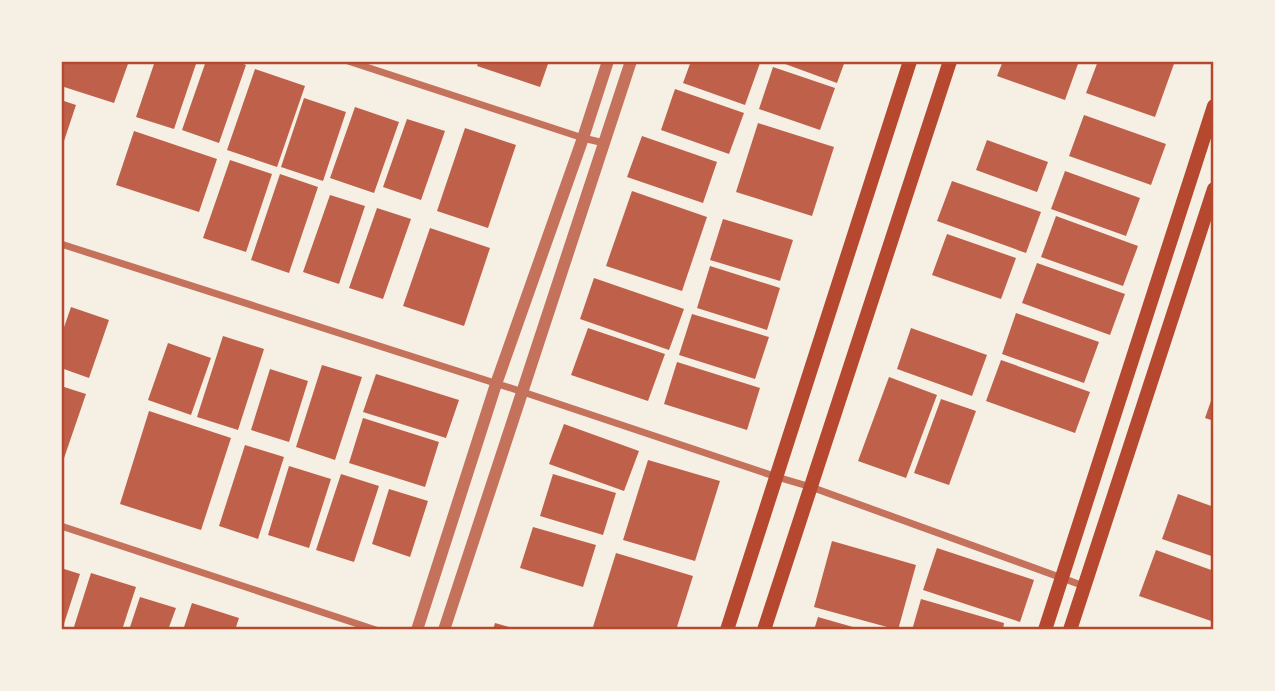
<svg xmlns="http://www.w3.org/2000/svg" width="1275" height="691" viewBox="0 0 1275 691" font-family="Mulish,sans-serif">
<rect width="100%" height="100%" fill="#f6efe4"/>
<path fill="#bf614a" d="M61,61h68l-15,42 -53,-17z
M155,61h42l-23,68 -38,-12z
M206,61h30l10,4 -27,78 -37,-13z
M479,61h70l-9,26 -63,-21z
M691,61h63l6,2 -15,42 -62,-22z
M777,61h68l-8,22z
M1003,61h76l-14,39 -68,-24z
M1098,61h77l-20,56 -69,-24z
M773,67l62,21 -15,42 -61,-21z
M255,69l50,17 -28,81 -50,-17z
M675,89l69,24 -15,41 -68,-24z
M304,98l42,14 -23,69 -42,-14z
M61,100l15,5 -14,42h-1z
M355,107l44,15 -25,71 -44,-15z
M1084,115l82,29 -15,41 -82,-29z
M407,119l38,12 -24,69 -38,-13z
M758,123l76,24 -22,69 -76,-24z
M465,128l51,17 -28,83 -51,-17z
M134,131l83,28 -18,53 -83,-27z
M642,136l75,26 -14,41 -76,-26z
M987,140l61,22 -11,30 -61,-22z
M230,160l42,14 -26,78 -43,-14z
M1065,171l75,27 -14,38 -75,-27z
M280,174l38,13 -29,86 -38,-13z
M952,181l89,31 -15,41 -89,-32z
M632,191l75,26 -25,74 -76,-25z
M330,195l35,11 -26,78 -36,-12z
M377,208l34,11 -28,80 -34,-11z
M1056,216l82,30 -15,40 -82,-29z
M723,219l70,21 -13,41 -70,-21z
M430,228l60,20 -26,78 -61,-20z
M947,234l69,24 -15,41 -69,-24z
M1037,263l88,31 -15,41 -88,-32z
M710,266l70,22 -13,42 -70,-22z
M594,278l90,31 -15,41 -89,-31z
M71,307l38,13 -20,58 -28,-10v-32z
M1016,313l83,29 -15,41 -82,-29z
M692,314l77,23 -14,42 -76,-24z
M588,328l77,26 -17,47 -77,-26z
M911,328l76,27 -15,41 -75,-27z
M223,336l41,13 -26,81 -41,-13z
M168,343l43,15 -20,57 -43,-15z
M1001,360l89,32 -15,41 -89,-32z
M677,362l83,26 -13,42 -83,-26z
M322,365l40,12 -27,83 -39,-13z
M270,369l38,12 -19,61 -38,-12z
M376,374l83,26 -13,38 -83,-26z
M889,377l48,18 -31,83 -48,-17z
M61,386l25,8 -24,70h-1z
M1213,395h1v26l-9,-3z
M941,399l35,12 -27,74 -35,-12z
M149,411l82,27 -30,92 -81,-26z
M363,418l76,24 -14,45 -76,-24z
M564,424l75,27 -15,40 -75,-27z
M245,445l39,12 -26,82 -39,-13z
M648,460l72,21 -25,80 -72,-21z
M289,466l42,13 -22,69 -41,-13z
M341,474l38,12 -25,76 -38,-12z
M553,474l63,19 -13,42 -63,-19z
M389,489l39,12 -18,56 -38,-13z
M1178,494l36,13v50l-52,-18z
M533,527l63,18 -13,42 -63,-19z
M832,541l84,24 -18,65 -84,-23z
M937,548l97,32 -14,42 -97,-32z
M1156,550l58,21v51l-75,-26z
M616,553l77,23 -17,54h-84z
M61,568l19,6 -18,56h-1z
M91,573l45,14 -14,43h-49z
M140,597l36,11 -8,22h-39z
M921,599l83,24 -1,7h-91z
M192,603l47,15 -4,12h-52z
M818,617l42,12v1h-46z
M495,623l21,6v1h-23z"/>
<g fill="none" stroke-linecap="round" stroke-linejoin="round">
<path stroke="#c5725c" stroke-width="7" d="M348,61l235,77 21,5
M61,244l462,148 254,85 34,10 273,99
M61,526l315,104"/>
<path stroke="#c5725c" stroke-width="12" d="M417,630l79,-246 87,-246 25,-77
M444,630l187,-569"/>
<path stroke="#b5482f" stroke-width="14" d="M727,630l183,-569
M764,630l186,-569
M1045,630l169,-524
M1070,630l144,-441"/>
</g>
<rect width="1275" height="691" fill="none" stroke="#f6efe4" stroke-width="126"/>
<rect x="63" y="63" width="1149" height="565" fill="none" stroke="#b5482f" stroke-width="2.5"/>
</svg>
